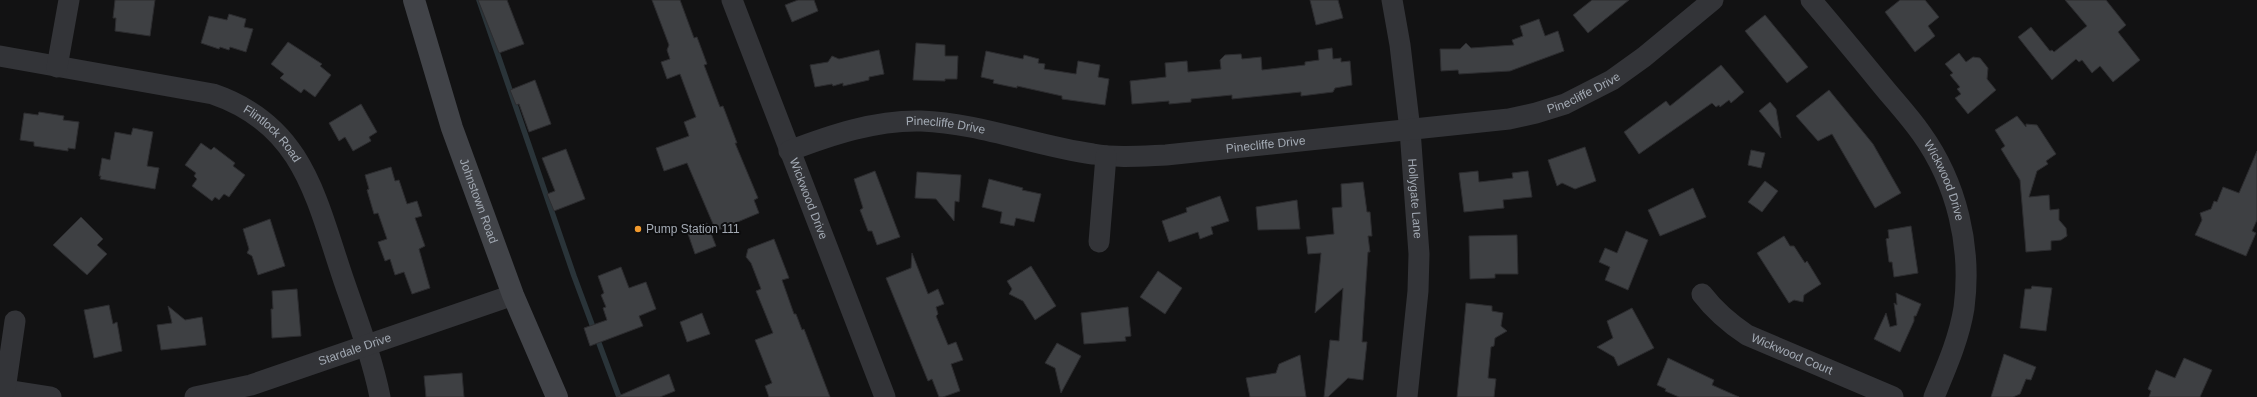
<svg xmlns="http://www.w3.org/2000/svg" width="2257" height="397" viewBox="0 0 2257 397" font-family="Helvetica,sans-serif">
<rect width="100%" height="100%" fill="#121213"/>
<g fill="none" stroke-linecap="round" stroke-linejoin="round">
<path stroke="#2a3439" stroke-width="5.5" d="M479,0l95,276 45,121"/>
</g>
<path fill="#3e4043" stroke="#2c2c2f" d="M115,0h40l-5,36 -35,-5 1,-13h-3z
M478,0h29l17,44 -25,9z
M652,0h28l14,38 3,-1 10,27 -3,1 16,42 3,-1 14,37h-2l23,55 -4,2 5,13 -43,18 -29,-68 -23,8 -8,-23 33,-12 -5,-14 12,-5 -16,-43 -13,5 -6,-17 9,-3 -3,-9 2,-5z
M798,0h16l4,11 -26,11 -7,-17z
M1310,0h28l5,18 -27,7z
M1592,0h37l-41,33 -15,-18z
M1900,0h25l14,17 -11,9 7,10 -20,16 -30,-40z
M2065,0h41l20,25 -8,7 22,28 -27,22 -13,-16 -8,7 -10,-13 -3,2 -3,-3 -24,21 -34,-43 13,-10 19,24 2,-1 2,2 33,-26z
M229,14l17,5 -2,8 9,2 -7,23 -16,-5 -1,3 -9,-3 -1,2 -18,-6 8,-27 18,4z
M1765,15l43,52 -21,16 -42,-52z
M1539,19l6,17 13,-5 6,20 -54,20 -51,3 -1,-4 -17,1 -1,-22h20l6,-6 5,5 43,-3 -2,-5 11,-4 -3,-10z
M288,42l34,22 -2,2 11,9 -16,22 -11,-8 -3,4 -21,-15 4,-4 -13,-10z
M916,43l29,2v11h13l-1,23h-12v2l-32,-1z
M1332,48l1,11 8,-1v4l9,-1 2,24 -17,3 -2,4 -32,4v-4l-69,7v-4l-41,4v3l-22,2v-3l-37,3 -2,-23 36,-4 -1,-14 22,-2 1,11 33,-3 -1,-9 5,-5 16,-1 1,5 19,-2 1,13 43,-5v-3l14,-2 -1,-10z
M879,50l5,24 -15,3v3l-26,6v-3l-10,3 -1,-2 -17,3 -5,-22 18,-3 4,-6 7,3z
M986,51l37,8 1,-4 15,4 -1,4 7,1 -1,5 32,5 2,-13 22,4 -2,12 11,2 -4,26 -43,-6v-3l-45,-10v2l-24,-5 1,-3 -13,-3z
M1959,53l7,9 7,-5 7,1 8,10 -1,11 9,11 -28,24 -13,-16 6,-4 -4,-5 3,-2 -10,-12 3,-2 -8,-9z
M1721,65l23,27 -13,11 -2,-3 -9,7 -1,-2 -3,2 -4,-4 -73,51 -15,-22 42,-31 4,5z
M535,80l16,44 -22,8 -10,-28 -3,1 -6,-15z
M1829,90l44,54 28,49 -26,15 -43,-74 -14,7 -22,-25z
M1770,102l6,7 5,29 -22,-27z
M361,104l16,28 -8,5 2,4 -18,10 -8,-14 -6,4 -10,-18z
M39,112l25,4 -1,4 16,2 -4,27 -7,-1v3l-34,-5v-4l-14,-2 4,-27 14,2z
M2017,116l9,11v-3l11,1 19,29 -10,7 2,3 -11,7 -8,26 20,-2 1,15 9,-1v11l7,8 1,8 -6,4 -10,1v9l-25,2 -6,-72 -19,-31 4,-3 -10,-16z
M133,128l20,4 -6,34 12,2 -4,21 -55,-10 1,-3h-2l3,-18 8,2 5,-28 16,3z
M201,143l10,7 3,-3 21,16 -2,3 12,9 -16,22 -5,-3 -5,6 -4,-3 -3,4 -20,-15 5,-7 -3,-3 2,-3 -11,-8z
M1585,147l11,34 -21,8 -13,-6 -5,3 -9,-26z
M566,149l19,50 -31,12 -7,-17 8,-3 -13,-33z
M1751,150l14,3 -4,15 -13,-3z
M2257,151v69l-5,11 4,2 -10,23 -51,-21 7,-15 -2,-7 11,-4 3,-8 3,1 6,-15 16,6z
M391,167l4,14 4,-1 8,24 10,-3 5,15 -7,2 10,28 -6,3 11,39 -18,6 -8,-22 -9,3 -5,-16 -5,2 -7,-19 9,-3 -9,-26 -4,1 -7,-24 2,-1 -4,-14z
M875,171l25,66 -23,8 -5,-14h-4l-8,-21 3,-2 -9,-29z
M1478,171l1,11 34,-4 -1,-5 16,-2 4,26 -29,3 1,8 -40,4 -5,-39z
M917,172l44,3 -2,27 -4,-1 -1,20 -18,-22 -21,-1z
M989,179l34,9 -1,2 19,4 -7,28 -18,-4 -2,8 -14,-3 2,-11 -20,-5z
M1765,181l13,10 -16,21 -14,-10z
M1363,182l4,30h3l2,24h-4l2,16h-2l-6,90h5l-4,38 -15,-2 -20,19h-4l6,-57 9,1 4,-53 -28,25 6,-60 -13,1 -2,-17 28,-3 -2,-26 10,-1 -1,-23z
M1693,188l13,29 -46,19 -12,-26z
M1220,196l9,25 -18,6 2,7 -13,5 -2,-7 -29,10 -7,-21 25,-9 -1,-4z
M1297,200l3,29 -42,1 -2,-23z
M81,217l22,22 -6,6 10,9 -20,21 -34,-30z
M270,219l15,47 -27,9 -6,-19 -5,-3 2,-4 -6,-20z
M707,223l9,23 -21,8 -8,-23z
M1911,226l7,47 -24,4 -2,-15h-3l-3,-23 3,-1 -1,-8z
M1626,231l22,9 -20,50 -23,-10 5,-13 -11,-5 6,-14 12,5z
M1517,235l1,39h-23v4l-25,1 -1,-43z
M1784,236l6,10h4l11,17 2,-2 14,23 -17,11 -1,7 -9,-2 -5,3 -32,-50z
M774,239l15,39 -7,2 12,34h2l6,16 2,-1 26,68h-61l-4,-11 7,-3 -17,-43 18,-7 -17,-42 5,-2 -10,-26 -5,-6 2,-8z
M912,253l16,41 10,-5 6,15 -8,3 2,7 -2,2 12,29 8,-3 7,18 -12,4 9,27 -17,6h-4l-7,-18 -4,2 -42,-103 25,-10z
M1031,266l25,40 -21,14 -12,-19 -14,-7 3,-5 -5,-8z
M621,267l8,21 17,-6 10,27 -17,7 4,10 -53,20 -6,-18 23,-8 -4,-12 3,-1 -5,-12 3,-2 -6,-17z
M1158,271l24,17 -17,26 -25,-17z
M2032,286l20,2 -6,43 -26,-3 5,-39h6z
M297,289l4,47 -29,2 -1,-29h2l-1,-18z
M1896,293l25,11 -5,12h-2v5l-14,31 -26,-13 12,-26 4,14 7,-2 -3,-22 3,2z
M1466,303l26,3v5l11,2 -2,13 6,5 -12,7 -1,8 -3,1 -3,31 8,1 -2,18h-37z
M109,305l4,19 4,-2 5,29 -28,7 -10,-48z
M168,306l17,14 17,-3 4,28 -45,5 -4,-25 15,-2z
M1128,307l3,29 -6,1 1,4 -42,3 -3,-31z
M1632,308l22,40 -36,18 -4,-9 -17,-10 16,-9 -6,-17z
M702,313l8,21 -23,8 -7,-20z
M1057,343l24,13 -20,37 -6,-25 -10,-5z
M2004,354l32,13 -5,13 -5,-1 -6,15 -7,3h-22z
M1300,355l6,42h-56l-4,-19 30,-5 3,-9z
M1668,358l46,22 -2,5 27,12h-60l-14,-6 1,-2 -9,-4z
M2184,358l28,12 -12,27h-51l2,-6 -3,-2 8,-19 19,8z
M462,373l2,24h-38l-2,-21z
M669,374l6,17 -15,6h-44z"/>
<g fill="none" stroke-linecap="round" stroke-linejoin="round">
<g stroke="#333438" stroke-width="21">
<path id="s1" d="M732,0l153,397"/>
<path id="s2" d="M1392,0l8,45 10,85 9,124 -1,37 -11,106"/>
<path id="s3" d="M1811,0c24,28 47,56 70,84 13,16 28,32 40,49 36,50 51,114 43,175 -5,31 -18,60 -30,89"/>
<path id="s4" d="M0,56l213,38c91,31 103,105 131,187 13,38 28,76 36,116"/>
<path d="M57,67l12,-67"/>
<path id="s5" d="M789,151c42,-16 86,-31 132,-30 59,2 114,25 172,33 24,4 48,2 73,1l343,-36 27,-6 29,-9 47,-24 32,-23 69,-57"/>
<path d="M1099,242l7,-86"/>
<path id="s6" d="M1702,294c13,17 27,29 45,41l146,62"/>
<path d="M0,389l51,8"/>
<path d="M5,390l10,-69"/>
<path id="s7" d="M195,397l56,-12 262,-90"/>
</g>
<path stroke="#414348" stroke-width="22" id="s8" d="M414,0l38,128 61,167 44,102"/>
</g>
<circle fill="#f0992d" stroke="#0d0d0e" stroke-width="1.5" cx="638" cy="229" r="4"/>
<g text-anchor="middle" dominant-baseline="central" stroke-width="4" stroke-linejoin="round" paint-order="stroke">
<g font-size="12" fill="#a3aab4" stroke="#0d0d0e">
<text stroke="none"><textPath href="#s5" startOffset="809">Pinecliffe Drive</textPath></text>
<text stroke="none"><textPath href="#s5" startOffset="161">Pinecliffe Drive</textPath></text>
<text stroke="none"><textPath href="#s4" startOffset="289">Flintlock Road</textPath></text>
<text stroke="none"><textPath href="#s5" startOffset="485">Pinecliffe Drive</textPath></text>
<text stroke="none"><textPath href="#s3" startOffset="226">Wickwood Drive</textPath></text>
<text stroke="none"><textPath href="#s2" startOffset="200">Hollygate Lane</textPath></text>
<text stroke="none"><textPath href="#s1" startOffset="213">Wickwood Drive</textPath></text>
<text stroke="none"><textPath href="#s8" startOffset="211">Johnstown Road</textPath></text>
<text stroke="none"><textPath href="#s7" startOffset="167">Stardale Drive</textPath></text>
<text stroke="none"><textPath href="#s6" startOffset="110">Wickwood Court</textPath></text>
</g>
<g font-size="12" fill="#a3aab4" stroke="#0d0d0e" text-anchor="start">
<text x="646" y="229">Pump Station 111</text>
</g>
</g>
</svg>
